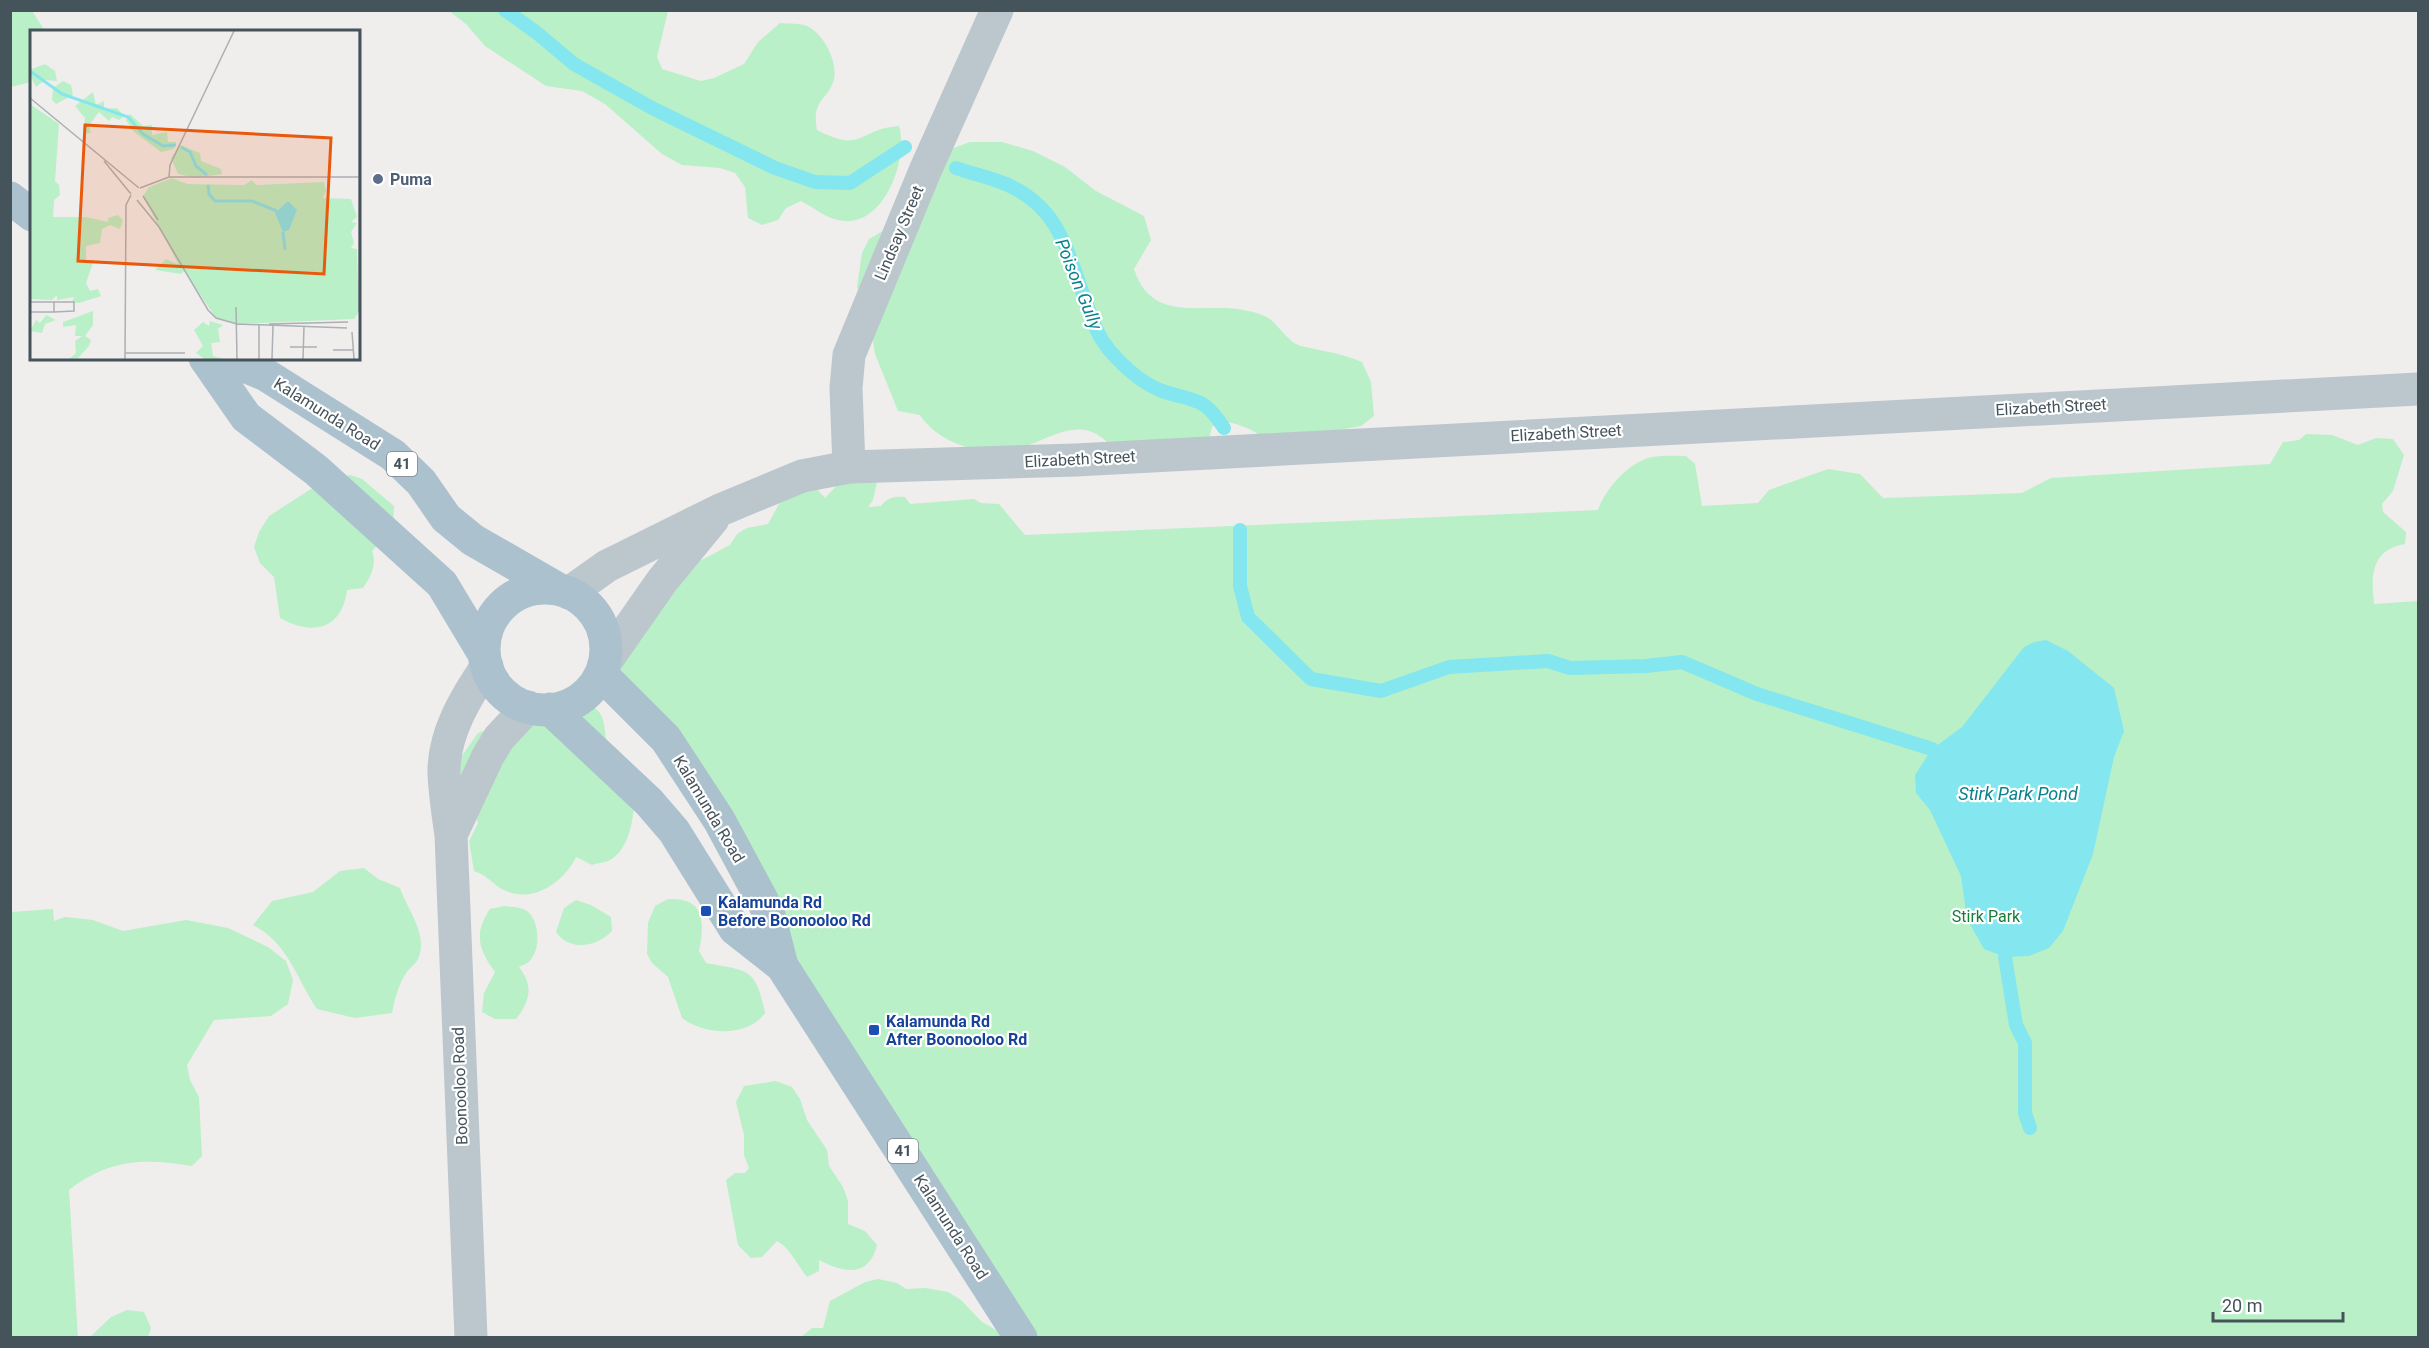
<svg xmlns="http://www.w3.org/2000/svg" width="2429" height="1348" viewBox="0 0 2429 1348" font-family="Roboto,sans-serif">
<rect width="100%" height="100%" fill="#f0eded"/>
<path fill="#b9f0c7" d="M10,11h22l13,20 -13,1 -1,50 -20,5z
M449,11h219l-11,46 5,12 39,12 13,-3 30,-14 14,-22 22,-19c8,1 17,0 24,2 18,5 34,36 30,54 -5,21 -23,19 -17,51 46,24 41,-1 82,-4 10,34 -16,105 -61,94 -12,-2 -25,-13 -37,-19l-15,7 -8,12 -16,5 -14,-7 -3,-31 -10,-14 -15,-5 -38,-3 -20,-11 -57,-50 -23,-13 -36,-5 -61,-40 -19,-22z
M970,142h32l31,9 32,16 31,24 48,25 7,24 -17,29c19,58 73,31 114,42 7,1 16,4 22,8 9,7 19,24 31,27 21,5 40,7 61,16l9,20 3,34 -13,10 -16,3 -7,15 -63,3c-16,-15 -34,-24 -55,-26l-8,6 -4,16 -99,1c-30,-32 -61,-2 -94,5 -33,8 -77,-6 -95,-34l-22,-4 -23,-57 -7,-43 -11,-24 5,-34 7,-14 24,-14 50,-73z
M2306,434l26,1 26,10 18,-7 17,1 11,16 -11,36 -11,13 1,8 23,20 -1,12c-34,6 -34,31 -31,60l44,-3v736h-1397l-253,-426 -164,-247 58,-83 68,-36 7,-11 10,-6 21,-4 11,-20 15,-16 23,1 8,9 13,-14 40,-7 -5,23 -5,7 13,-1c7,-9 13,-10 24,-9l5,7 64,-5 7,4 18,1 26,31 573,-25c7,-20 28,-45 50,-52 11,-3 26,-2 38,-2l9,8 7,42 56,-3 11,-13 59,-21 32,5 23,24 139,-5 29,-15 219,-14 13,-22 16,-2z
M350,475l12,4 32,27 -1,23 -21,22c5,13 -1,26 -9,37l-16,2c-5,40 -35,46 -67,28l-6,-41 -14,-14 -6,-16 5,-15 10,-16 53,-34z
M575,697c27,13 28,14 31,43 9,7 18,14 22,25 11,23 8,81 -18,95 -5,3 -13,3 -18,5l-16,-8c-12,25 -42,46 -70,34 -14,-6 -15,-14 -32,-20l-5,-30 9,-18 -3,-8 -13,-9 -6,-42 22,-31z
M364,868l14,11 22,9c7,21 29,47 18,71 -2,5 -9,9 -12,14 -8,13 -11,25 -14,40l-37,5 -38,-9c-21,-31 -28,-65 -64,-84l19,-24 41,-9 27,-21z
M668,899c37,-2 37,23 31,52l7,12c42,8 50,4 59,50 -18,25 -61,22 -83,5l-14,-41 -16,-14 -5,-9 1,-31 7,-17z
M576,900l15,5 20,12 1,14c-15,16 -42,21 -56,1l8,-24z
M504,906c8,1 17,1 23,5 12,9 14,37 4,48 -2,4 -8,6 -12,8 15,19 11,34 -3,52h-21l-13,-7 2,-19 11,-21c-16,-22 -22,-38 -5,-63z
M53,909l1,12 11,-4 28,3 30,11 63,-11 42,8 40,19 18,14 7,19 -5,24 -17,12 -57,4 -27,45 3,15 9,17 3,59 -10,10c-48,-8 -83,-7 -123,24l9,147h-67v-425z
M776,1081l16,6 8,12 7,21 20,30 2,16 14,21 5,14v23l17,7 12,14c-8,33 -33,28 -58,15v11l-12,6c-9,-11 -17,-29 -30,-36l-15,16 -11,1 -13,-13 -12,-65 9,-7h10l4,-5 -5,-13v-20l-8,-33 8,-16z
M878,1279l19,4 9,6 19,-1 23,4 13,8 21,22 28,16h-210l12,-10h11l7,-27 35,-19z
M127,1310l17,2 7,16 -3,9h-58l21,-20z"/>
<path fill="#84e6ee" d="M2046,640l22,11 46,37 10,43 -10,26 -21,97 -30,77 -14,17 -20,8 -24,1 -21,-8 -17,-30 -6,-43 -31,-66 -14,-17 -1,-18 17,-26 30,-22 62,-80 10,-5z"/>
<g fill="none" stroke-linecap="round" stroke-linejoin="round">
<path stroke="#84e6ee" stroke-width="14" d="M505,10l32,23 37,31 78,44 123,60 40,14 35,1 55,-36
M956,168c17,6 36,10 52,17 50,23 58,62 75,109 8,21 12,39 27,57 14,16 34,34 55,41 32,10 39,5 59,36
M1240,530v56l8,31 63,62 70,12 68,-24 99,-6 22,7 76,-2 36,-4 75,32 175,55
M2005,957l11,68 9,18v70l5,15"/>
<path stroke="#bbc7cd" stroke-width="33" d="M849,467l-3,-79 3,-33 76,-184 72,-161
M569,593l38,-27 113,-56 82,-34 47,-9 227,-7 1342,-71
M604,664l58,-83 51,-62
M451,835l37,-79 11,-18 29,-31
M471,1338l-20,-503c-3,-20 -6,-41 -7,-61 -1,-40 22,-77 43,-108"/>
<path stroke="#abc1cd" stroke-width="33" d="M10,198l22,17
M205,358l41,59 70,53 126,114 42,70
M226,358l40,17 127,80 28,27 25,36 27,22 87,50
M484 649a61 61 0 1 1 122 0a61 61 0 1 1-122 0Z
M601,674l65,65 53,81 49,91 14,55
M550,709l99,93 25,29 61,98 47,37 239,372"/>
</g>
<circle fill="#5c6f8a" stroke="#fff" stroke-width="2" cx="378" cy="179" r="6"/>
<g fill="#1a4fb4" stroke="#fff" stroke-width="2">
<rect x="700" y="905" width="12" height="12" rx="3"/>
<rect x="868" y="1024" width="12" height="12" rx="3"/>
</g>
<g text-anchor="middle" dominant-baseline="central" stroke-width="4.5" stroke-linejoin="round" paint-order="stroke">
<g fill="#fff" stroke="#7d878c" stroke-width="1.5">
<rect x="387" y="452" width="30" height="24" rx="4.5"/>
<rect x="888" y="1139" width="30" height="24" rx="4.5"/>
</g>
<g font-size="15" font-weight="bold" fill="#45535b">
<text x="402" y="464">41</text>
<text x="903" y="1151">41</text>
</g>
<g font-size="16" font-weight="bold" fill="#4e5e75" stroke="#fff" text-anchor="start">
<text x="390" y="179">Puma</text>
</g>
<g font-size="16" fill="#45535b" stroke="#fff">
<text transform="translate(899 233) rotate(-67)">Lindsay Street</text>
<text transform="translate(2051 407) rotate(-3)">Elizabeth Street</text>
<text transform="translate(327 414) rotate(32)">Kalamunda Road</text>
<text transform="translate(1566 433) rotate(-3)">Elizabeth Street</text>
<text transform="translate(1080 459) rotate(-3)">Elizabeth Street</text>
<text transform="translate(709 809) rotate(59)">Kalamunda Road</text>
<text transform="translate(460 1086) rotate(-92)">Boonooloo Road</text>
<text transform="translate(951 1227) rotate(57)">Kalamunda Road</text>
</g>
<g font-size="16" font-weight="bold" fill="#164399" stroke="#fff" text-anchor="start">
<text x="718" y="902">Kalamunda Rd<tspan x="718" dy="18">Before Boonooloo Rd</tspan></text>
<text x="886" y="1021">Kalamunda Rd<tspan x="886" dy="18">After Boonooloo Rd</tspan></text>
</g>
<g font-size="16" fill="#147e3b" stroke="#fff">
<text x="1986" y="916">Stirk Park</text>
</g>
<g font-size="18" font-style="italic" fill="#0a828b" stroke="#fff">
<text transform="translate(1079 284) rotate(68)">Poison Gully</text>
<text x="2018" y="793">Stirk Park Pond</text>
</g>
</g>
<g transform="translate(30 30)">
<rect width="330" height="330" fill="#f0eded"/>
<path d="M15,34l10,7 2,10 -12,-1 -9,7 -6,-12v-9l2,3zM33,51l8,4 2,10 -17,9 -4,-4 1,-12zM63,62l3,13 8,-4v8l13,-1 7,8 -5,4 -7,-3 -3,4 -10,-9 -10,13 2,8 -7,1 1,-16 -10,-12zM0,74l29,20 -4,57 4,4 1,10 -6,5 -1,17h33l22,5v-4l10,-3 5,5 -3,9 -10,-4 -8,4 -2,14 -14,3v15l8,-1 -8,23 4,8 8,-2 3,7 -22,7 -7,-1 2,-5 -17,3v-5l-5,5 -22,-1zM100,84l13,12 9,-1v10l15,-3 1,10h8l-2,7 -13,3 -27,-20 -8,-12zM150,115l20,8 1,8 20,8 1,5 -26,4 -18,-4 -7,-16zM142,148l15,6 57,1 8,-5 4,5 68,-3 2,9 -3,7 28,1 6,18 -6,5 6,1 -6,9 3,11 -3,5 6,1 2,63 -5,7 -117,5 -21,-6 -32,-47 -3,3 -26,-4 11,-11 12,5 -35,-68 6,-9zM63,281v14l-8,11 6,4 -2,6 -11,12 -9,1 7,-6 -1,-12 7,-5h-7l1,-11 -13,2v-5zM16,285l10,5 -11,4 -3,9 -12,-2 6,-11 4,3zM180,291l13,4 -5,4 2,13 -9,1 2,13 11,3h-19l-9,-6 7,-7 -9,-16 9,-8 6,4z" fill="#b9f0c7"/>
<path d="M258,171l9,9 -8,20 -6,2 -8,-19z" fill="#84e6ee"/>
<path fill="none" stroke="#84e6ee" stroke-width="3" d="M0,41l32,23 66,23 15,17 20,12 13,-1M151,117l9,5 6,14 11,9M178,155l1,9 6,7h37l25,10M253,202l2,18"/>
<path fill="none" stroke="#acafb3" stroke-width="1.5" d="M329,1v281M0,68l109,90M74,131l27,33M139,147l1,-12 64,-134M110,158l29,-11h191M113,166l15,24M107,170l22,27 49,83 8,8 21,6 110,4M0,272h24v10h-24M24,272h20v9l-20,1M206,277l1,52M239,294l79,-2M322,302l2,27M260,317h27M303,320h21M95,323h60M95,329l1,-154 5,-10M229,329v-35M242,329l1,-33M273,329l1,-32"/>
<path fill="#e8590c" fill-opacity="0.15" stroke="#e8590c" stroke-width="3" d="M55,95l246,13 -7,136 -246,-13z"/>
<rect width="330" height="330" fill="none" stroke="#45535b" stroke-width="3"/>
</g>
<rect width="2429" height="1348" fill="none" stroke="#45535b" stroke-width="24"/>
<path d="M2213 1312v9h130v-9" fill="none" stroke="#45535b" stroke-width="3"/>
<text x="2222" y="1312" font-size="18" fill="#45535b" stroke="#ffffff" stroke-width="4.5" paint-order="stroke">20 m</text>
</svg>
